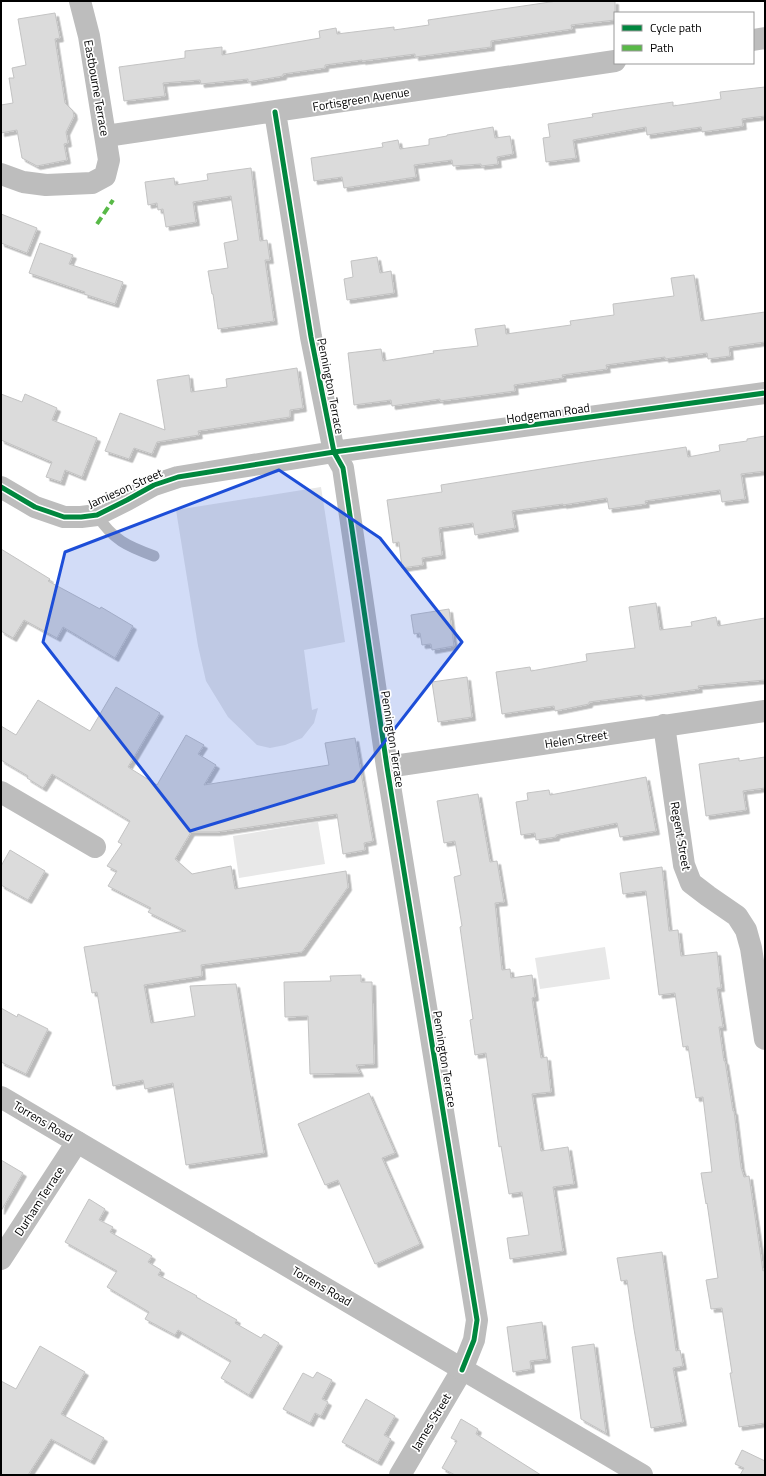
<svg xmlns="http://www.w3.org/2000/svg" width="766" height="1476" viewBox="0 0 766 1476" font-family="'Titillium Web',sans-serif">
<defs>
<filter id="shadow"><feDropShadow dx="3.5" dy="3.5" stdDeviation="0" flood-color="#0004"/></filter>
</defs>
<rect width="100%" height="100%" fill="#fff"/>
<path fill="#e8e8e8" d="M321,487l24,155 -41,8 8,60 6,-2 -4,15 -12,15 -17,7 -15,3 -13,-3 -29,-28 -22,-36 -8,-35 -22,-136z
M318,822l7,42 -86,14 -6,-42z
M605,947l5,32 -70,10 -5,-31z"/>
<path fill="#dbdbdb" stroke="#c3c3c3" filter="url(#shadow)" d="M557,1h58v19l-44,5 1,4 -81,12v6l-76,10v-3l-53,7v-1l-37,5v3l-42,6v2l-35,6v-3l-47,5 -1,-4 -37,3 2,13 -41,5 -5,-34 66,-9v-7l37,-4v8l98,-17 -1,-7 17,-3 1,6 57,-7v3l35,-5 -1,-5z
M55,13l5,25 -5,1 10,64 8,8 1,5 -8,16 2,11 -4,1 3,16 -30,6 -15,-8 -5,-28 -16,3v-28l12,-2 -4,-25h5l-2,-10 14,-3 -8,-46z
M765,87v29l-23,3 1,7 -41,6 -1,-5 -54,8 -1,-8 -73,13 3,18 -30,4 -3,-24 7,-1 -2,-13 45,-7 -1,-3 32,-5 49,-7v4l48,-7 -1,-7z
M493,127l2,11 15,-2 3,18 -16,3 1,7 -17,2v-2l-28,2 -1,-6 -38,5 2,12 -72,11 -2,-11 -28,4 -3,-23 72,-11 -1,-4 16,-3 2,9 29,-4v-6l18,-3v-1z
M251,168l9,73 7,-1 3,20h-5l9,61 -56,8 -5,-35h-1l-4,-23 20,-3 -4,-25 14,-3 -7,-44 -38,6 3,20 -30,5 -3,-18 -5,1 -1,-7 -9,2 -3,-23 29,-4 1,7 33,-5 -1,-6z
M1,214l36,14 -10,25 -26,-10z
M40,243l33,12 -4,9 54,18 -8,22 -31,-10 1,-2 -56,-19z
M377,257l3,16 11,-2 3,22 -47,7 -3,-21 9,-2 -2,-16z
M694,275l7,46 64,-9v30l-36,5 1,9 -22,3 -1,-6 -42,6v-2l-59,8 1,4 -45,6 1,3 -49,7 1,6 -75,10v-2l-48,7 -1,-6 -37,5 -6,-52 33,-4 2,12 51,-8 -1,-2 45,-5 -3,-17 30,-4 1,9 65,-9 -1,-4 44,-6 -1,-11 61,-8 -3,-18z
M297,368l6,40 -13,2v7l-92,14 1,4 -42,7 -5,12 -18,-6 -5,11 -24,-8 15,-38 45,17 -8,-50 32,-5 2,17 36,-5 -1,-8z
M1,394l21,8 3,-8 32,14 -5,12 45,18 -15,39 -17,-7 -4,12 -15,-5 6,-15 -51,-22z
M765,436v35l-24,3 4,25 -23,3 -2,-12 -75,11 1,3 -37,5 -2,-11 -44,7v-1l-51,7 3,17 -40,7 -2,-12 -34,5 3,27 -20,3 1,7 -21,3 -3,-26 -6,1 -6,-43 55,-8 -1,-7 150,-24 95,-14 2,10 32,-6 -1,-6 28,-4v-2z
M1,549l49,30 -2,2 52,28 1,-2 32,19 -18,32 -52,-31 -6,11 -33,-18 -11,18 -12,-7z
M656,603l4,27 32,-4 -1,-4 25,-5 2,9 47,-8v62l-67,6 1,3 -57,8v-2l-53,7v2l-34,7 -1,-5 -52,8 -6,-42 34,-5 1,4 56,-10 -1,-7 49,-6 -6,-41z
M449,609l5,37 -22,4 -1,-6 -9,1 -2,-12 -6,1 -3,-19z
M467,677l5,40 -34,5 -6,-40z
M116,687l44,26 -32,54 29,18 29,-50 18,10 -6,9 18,11 -12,20 125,-20 -4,-22 30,-5 18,103 -9,2 1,7 -22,4 -6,-40 -120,18h-26l-16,27 17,15 39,-8 4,23 111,-18 2,16 -46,65 -101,13 1,11 -58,9 7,38 44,-7 -5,-30 46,-2 28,169 -78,12 -13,-82 -28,6 -2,-9 -30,6 -16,-94 -5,1 -8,-46 102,-16 -38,-19 3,-4 -43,-22 9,-15 -10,-5 15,-22 -4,-2 12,-21 -78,-47 -9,14 -16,-10 1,-2 -27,-16v-34l15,9 22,-35 52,31z
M765,757v31l-22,3 3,19 -40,6 -7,-52 40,-6v3z
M646,777l10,54 -36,6 -3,-14 -61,12v2l-20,3 -1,-7 -14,2 -5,-33 12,-2 -1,-7 22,-3 1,5z
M478,794l12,68 7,-1 7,41 -9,1 7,67 8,-1 1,9 21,-3 3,22 -3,1 9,60 6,-1 4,35 -19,2 9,57 27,-4 6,37 -21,3 10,64 -53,8 -3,-21 22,-3 -7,-43 -13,2 -8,-48 -2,1 -13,-94 -11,2 -5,-35 3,-1 -13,-92 2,-1 -8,-49 7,-2 -6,-34 -11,2 -7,-42z
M10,850l35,21 -17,29 -27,-15v-19z
M662,867l7,64 9,-1 3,26 36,-4 4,36h-4l6,39h-4l5,34h1l8,50h1l7,56 3,10 5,-1 14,95 2,-1v153l-26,4 -9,-54h2l-10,-65 -11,1 -5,-29 12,-2 -11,-75 -1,1 -5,-31 11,-1 -9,-75 -7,1 -8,-52 -5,1 -8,-54 -16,2 -13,-104 -23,3 -3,-21z
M361,975v7h11l2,82 -18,1 4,8 -50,1 -2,-58 -23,1 -1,-35 47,-1 -1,-5z
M1,1008l16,9 1,-3 30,15 -22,45 -25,-12z
M369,1093l26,60 -13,5 38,86 -45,20 -37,-84 -13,5 -27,-61z
M1,1160l22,13 -22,38z
M89,1199l16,10 -6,11 14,7 -3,5 42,24 -4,6 13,8 -3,5 39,21 -1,1 41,23 -2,3 26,15 3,-4 15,9 -30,52 -28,-17 10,-17 -53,-31 -3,5 -30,-16 4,-7 -42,-25 10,-16 -52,-29z
M662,1252l14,99 4,-1 3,16 -10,2 10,54 -32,6 -17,-99 -7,-49 -6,1 -4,-23z
M542,1322l5,37 -17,2 1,8 -18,3 -6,-45z
M594,1344l12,89 -25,-14 -9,-72z
M40,1346l45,26 -24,42 43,24 -13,23 -40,-22 -23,36h-27v-94l15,8z
M317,1372l15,8 -10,19 6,3 -7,14 -6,-3 -5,10 -27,-14 20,-36 10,5z
M366,1399l29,17 -11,19 7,4 -13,23 -36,-20z
M461,1419l17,10 -2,5 65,41h-86l-13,-7 15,-27 -6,-3z
M742,1450l23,11v14h-25l4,-7 -9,-4z"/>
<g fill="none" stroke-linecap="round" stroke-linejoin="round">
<path stroke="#bdbdbd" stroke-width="11" d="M97,515c16,25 30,31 57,41"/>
<path stroke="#bdbdbd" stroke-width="22" d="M753,40l12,-2
M275,112l36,225 23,115 9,16 44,299 90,553 -3,20 -12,30 -62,105
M106,136l509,-75
M1,174l22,8 23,3 46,-2 13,-7 4,-16 -20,-124 -9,-35
M1,487l34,20 29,10h17l16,-2 30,-15 27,-15 24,-8 156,-25 431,-59
M664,725l20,140 7,18 17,13 29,20 9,14 5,18 14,91
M387,767l378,-56
M1,792l94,55
M1,1259l76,-117"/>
<path stroke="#bdbdbd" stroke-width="22" d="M1,1097l641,378"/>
<path stroke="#58b947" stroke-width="4" stroke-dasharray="8 4" stroke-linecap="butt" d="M97,224l16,-24"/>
<g stroke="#fff" stroke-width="8">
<path id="cycleway" d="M275,112l36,225 23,115 9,16 44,299 90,553 -3,20 -12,30
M1,487l34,20 29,10h17l16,-2 30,-15 27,-15 24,-8 156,-25 431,-59"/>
</g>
<use href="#cycleway" stroke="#00873e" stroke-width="5"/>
</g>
<path fill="#1d4ed8" fill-opacity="0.2" stroke="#1d4ed8" stroke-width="3" stroke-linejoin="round" d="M279,470l101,68 82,104 -108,139 -164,50 -147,-189 22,-90z"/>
<g text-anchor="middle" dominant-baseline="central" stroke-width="3.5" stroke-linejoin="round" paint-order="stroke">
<g font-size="12" fill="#000" stroke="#fff">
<text transform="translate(97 88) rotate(80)">Eastbourne Terrace</text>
<text transform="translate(361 99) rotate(-9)">Fortisgreen Avenue</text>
<text transform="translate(331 386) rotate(79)">Pennington Terrace</text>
<text transform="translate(548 413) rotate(-8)">Hodgeman Road</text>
<text transform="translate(125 488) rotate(-24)">Jamieson Street</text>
<text transform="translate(393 739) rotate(81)">Pennington Terrace</text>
<text transform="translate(576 739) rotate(-9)">Helen Street</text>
<text transform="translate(681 836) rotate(80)">Regent Street</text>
<text transform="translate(445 1059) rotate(81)">Pennington Terrace</text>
<text transform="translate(43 1121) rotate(31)">Torrens Road</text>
<text transform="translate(39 1201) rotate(-57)">Durham Terrace</text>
<text transform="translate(322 1286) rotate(30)">Torrens Road</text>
<text transform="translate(431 1422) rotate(-59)">James Street</text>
</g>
</g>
<rect width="766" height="1476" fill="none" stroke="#000000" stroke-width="4"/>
<rect x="614" y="12" width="140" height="52" fill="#ffffff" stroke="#999999"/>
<rect x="622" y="25" width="20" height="6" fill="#00873e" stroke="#999999"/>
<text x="650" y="32" font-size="12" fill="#000000">Cycle path</text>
<rect x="622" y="45" width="20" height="6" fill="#58b947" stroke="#999999"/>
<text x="650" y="52" font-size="12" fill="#000000">Path</text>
</svg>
